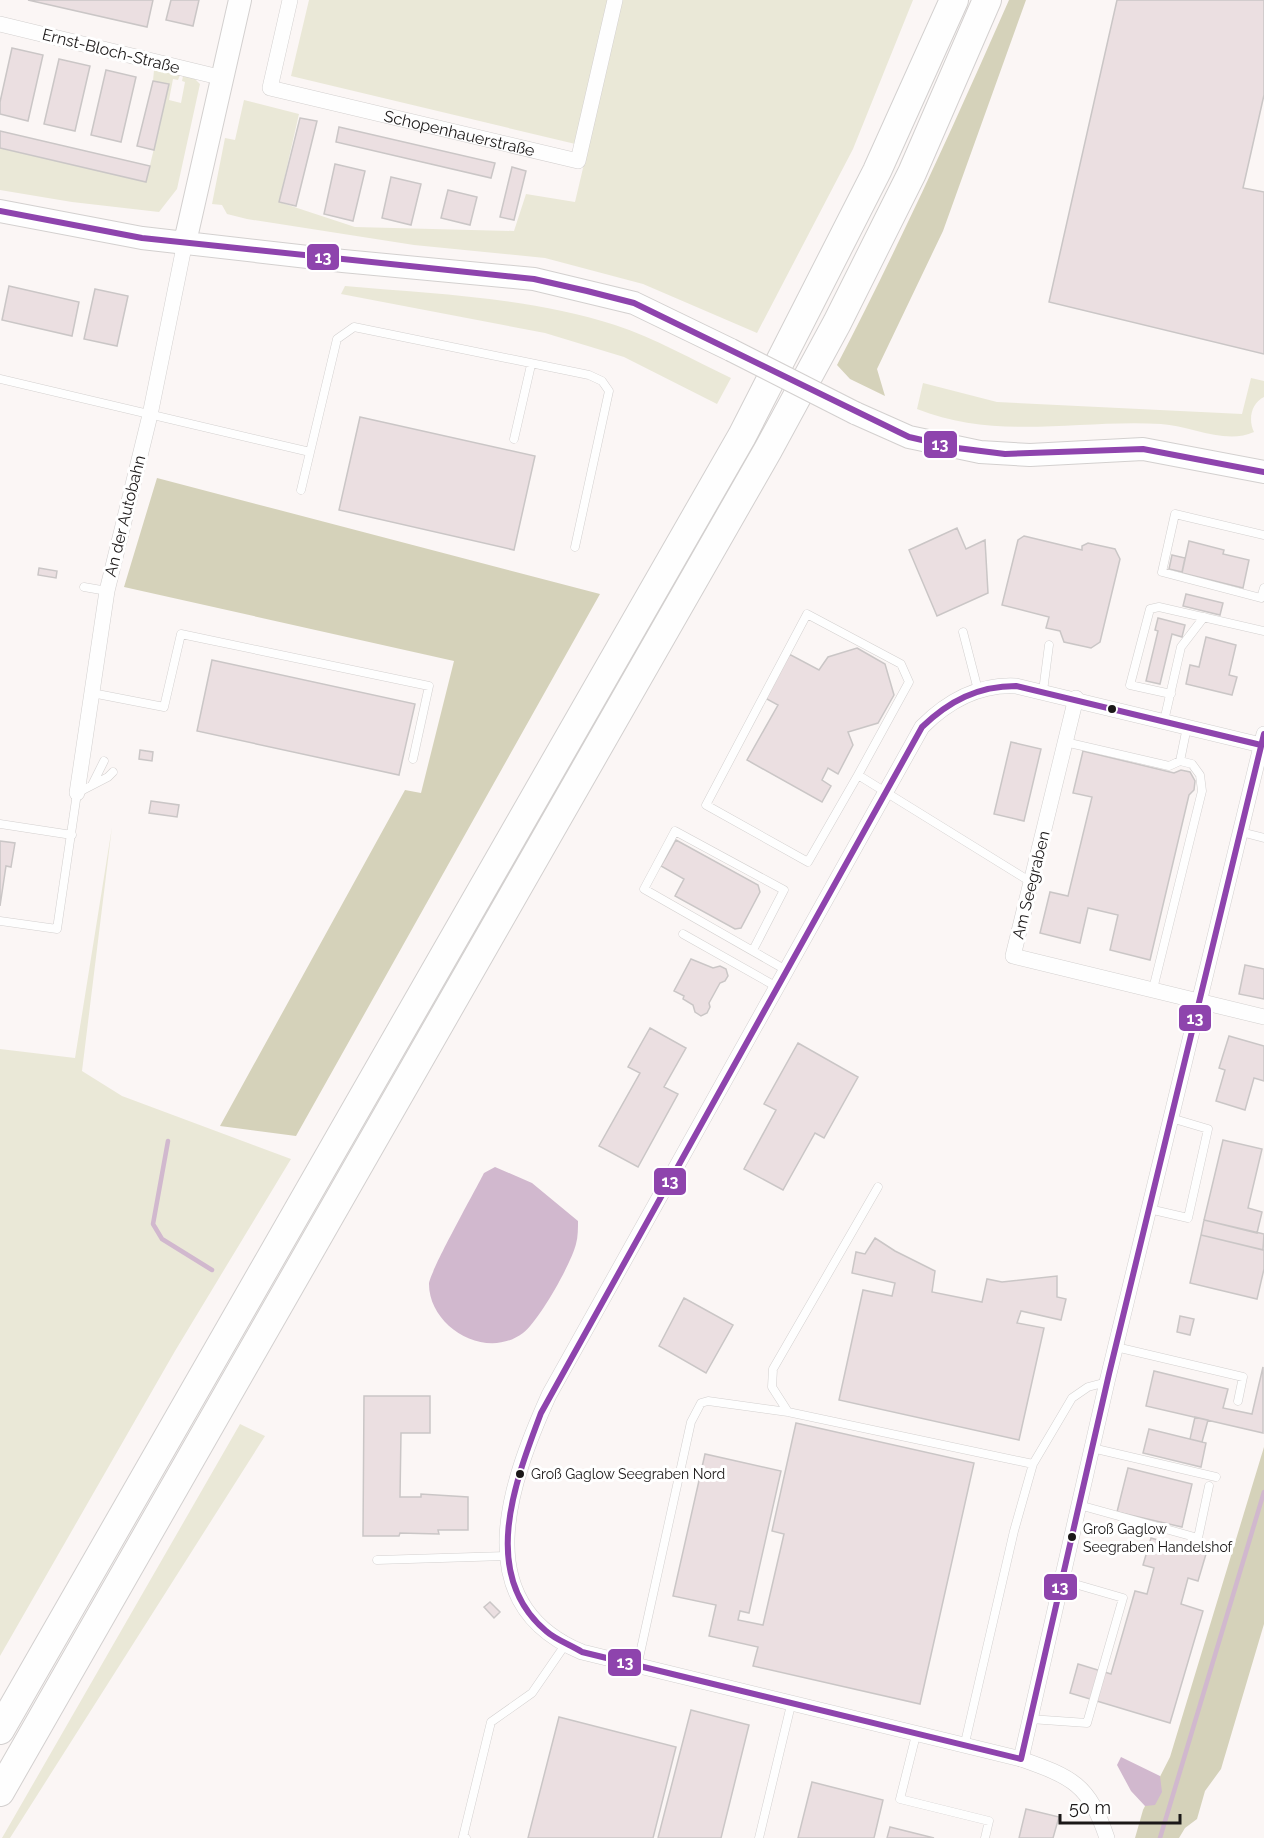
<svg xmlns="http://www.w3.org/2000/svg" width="1264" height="1838" viewBox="0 0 1264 1838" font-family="Raleway,sans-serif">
<rect width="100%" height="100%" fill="#fbf6f5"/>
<path fill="#eae8d7" d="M309,0h604l-60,149 -96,184 -114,-49 -98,-26 -131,-13 -167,-26 -20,-5 -5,-9 -10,-1 13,-66 10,2 9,-40 55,14 -20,88 76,25 159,4 12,-37 49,8 13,-55 -297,-71z
M154,70l26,5 -2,5 -5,-1 -4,21 12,3 4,-21 -3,-1 1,-5 11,2 6,6 -23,105 -18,23 -87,-10 -72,-12v-42l146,34 23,-97 -16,-4z
M345,286c90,8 183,11 270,39 40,13 78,35 116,53l-14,26 -93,-47 -79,-24 -204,-39z
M1251,378l13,3v16c-13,6 -16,23 -10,35 -28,13 -63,-6 -93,-8 -81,-5 -165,17 -244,-15l6,-26 74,19 245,12z
M112,827l-30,244 40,25 169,63 -116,192 -175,305v-607l75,9z
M240,1424l25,12 -255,402h-8z"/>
<path fill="#d5d2ba" d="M1009,0h17l-83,231 -66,138 8,27 -35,-17 -13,-14c62,-119 118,-242 172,-365z
M157,478l443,116 -304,542 -76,-10 185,-336 16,3 33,-132 -330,-74z
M1264,1447v177l-43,145 -16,22 -8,28 -12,9 -6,10h-44l8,-28 27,-53z"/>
<path fill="#d1b8ce" d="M495,1167l37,16 46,38c0,7 0,16 -2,23 -5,20 -37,77 -53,89 -37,28 -94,-6 -94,-49 0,-11 47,-95 55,-111z
M1121,1757l39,19 2,16 -7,13 -10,1 -14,-15 -14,-26z"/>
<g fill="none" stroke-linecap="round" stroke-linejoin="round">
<path stroke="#d1b8ce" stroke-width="4.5" d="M168,1141l-15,83 9,15 50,31
M1160,1838l104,-346"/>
</g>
<path fill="#ebdfe1" stroke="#cac6c6" stroke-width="1.5" d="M28,0h125l-6,27z
M171,0h28l-6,26 -27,-6z
M1117,0h147v95l-21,93 21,4v162l-215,-52z
M12,48l31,7 -15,66 -28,-7v-12z
M59,59l31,7 -15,65 -31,-7z
M106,70l30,7 -15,65 -30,-7z
M153,81l16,3 -15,66 -17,-4z
M300,118l17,3 -21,85 -17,-4z
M339,127l156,36 -4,15 -155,-36z
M0,131l150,35 -4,16 -146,-34z
M335,164l30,7 -12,50 -29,-7z
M512,167l14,4 -12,49 -14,-3z
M391,177l30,7 -10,41 -29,-7z
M448,190l29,7 -7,28 -29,-7z
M9,286l70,16 -7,34 -70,-16z
M95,289l33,7 -11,50 -33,-7z
M360,417l175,39 -21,94 -175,-40z
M957,528l9,21 19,-9 3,53 -51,23 -28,-66z
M1024,536l58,14v-4l6,-3 27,6 5,10 -20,83 -9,6 -27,-6 -4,-11 -14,-3 3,-11 -47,-12 16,-65z
M1189,541l35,9 -1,4 26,6 -6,28 -61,-15z
M1172,555l13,3 -3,14 -13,-3z
M39,568l18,3 -1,7 -18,-3z
M1186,594l37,9 -3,12 -37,-9z
M1158,618l27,7 -3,12 -10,-3 -12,50 -14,-3 12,-50 -3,-1z
M1206,637l30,8 -7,30 8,2 -5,18 -46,-11 4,-19 9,2z
M857,648l28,16 9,31 -16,28 -30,9 5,13 -15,29 -10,-6 -6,12 9,6 -9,16 -75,-42 31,-55 -13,-7 24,-44 30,16 9,-13z
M212,660l203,44 -16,71 -202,-44z
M1011,742l30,7 -17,72 -30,-7z
M140,750l13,2 -1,9 -13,-2z
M1083,751l91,22 7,-3 9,2 5,9 -1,9 -5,5 -39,165 -40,-10 8,-35 -30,-7 -8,35 -40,-10 10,-41 18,4 24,-99 -19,-4z
M151,801l28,4 -2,12 -28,-4z
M676,840l82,45 2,7 -19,36 -6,1 -60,-33 9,-17 -23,-13z
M0,841l15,2 -4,24 -5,-1 -6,40z
M691,959l22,9 7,-2 6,3 2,7 -3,5 -5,2 -11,20 1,4 -3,6 -6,3 -6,-4 -2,-7 -10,-6 1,-3 -10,-5z
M1245,965l19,4v30l-25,-5z
M650,1028l36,20 -22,39 14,7 -40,73 -39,-21 41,-73 -12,-6z
M1229,1036l35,10v35l-10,-3 -9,32 -29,-9 9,-31 -6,-2z
M798,1043l60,34 -34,61 -9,-5 -32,57 -39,-21 32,-59 -12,-6z
M1223,1140l39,9 -14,59 14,4 -5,21 -53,-13z
M1204,1220l60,14 -1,16 -62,-15z
M1201,1235l63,15v19l-7,30 -67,-16z
M875,1238l20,13 40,20 -3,21 50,10 5,-23 15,3 55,-6v21l9,2 -5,21 -40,-9 -4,12 27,5 -25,112 -180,-40 24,-110 29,6 3,-13 -43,-10 4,-21 9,2z
M684,1298l49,27 -27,48 -47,-27z
M1180,1316l14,3 -4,16 -13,-3z
M1263,1367v66l-117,-27 8,-35 74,18 -5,19 29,6z
M364,1396h66v37h-29l-1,64h21v-3l47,3v33h-30l1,4 -39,-1 -1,3h-36z
M1195,1417l13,3 -6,22 -12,-3z
M796,1423l178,40 -54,241 -167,-38 5,-19 -49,-11 7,-31 -43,-9 32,-142 76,17 -32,142 -9,-2 -2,9 25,5 21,-91 -12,-3z
M1149,1429l57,14 -5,24 -58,-14z
M1128,1468l64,16 -10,43 -65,-15z
M1151,1538l55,16 -8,27 -10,-3 -7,26 22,7 -33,112 -100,-30 8,-29 33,10 24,-83 12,3 7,-26 -11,-3z
M490,1602l10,10 -6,6 -10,-11z
M691,1710l58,15 -28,113h-63z
M559,1717l117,30 -23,91h-125z
M812,1782l71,18 -9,38h-76z
M1026,1809l33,8 -6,21h-34z
M890,1827l44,11h-47z"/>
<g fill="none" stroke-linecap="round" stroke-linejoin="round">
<g stroke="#d3d0cf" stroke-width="9">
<path id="lane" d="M0,379l310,73
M514,439l17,-74
M301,490l36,-151 17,-12 235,48 13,6 7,10 -34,156
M1264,535l-89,-21 -13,58 99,26 3,-10
M84,587l23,4
M963,632l15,58
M1043,691l6,-46
M92,693l72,14 17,-73 248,52 -16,73
M1171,694l-41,-9 20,-76 9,-2 105,24
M1164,721l17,-74 23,-30
M1065,742l104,24 11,-5
M858,775l51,-93 -8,-18 -94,-50 -101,191 102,57 50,-87 173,107
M92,785l12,-24
M0,824l72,11
M1241,832l23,6
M0,921l57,8 20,-136 31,-16 5,-5
M683,934l94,53
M753,950l31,-60 -109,-59 -31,58 142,81
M1153,989l49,-198 -2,-16 -8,-11 -12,-3 7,-34
M1149,1209l39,9 20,-89 -37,-11
M1116,1347l127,30 -5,24
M788,1412l-16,-25 1,-18 105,-182
M1092,1448l124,29
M1079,1505l119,33 11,-52
M377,1560l129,-4
M637,1667l54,-245 10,-19 7,-2 80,11 245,52 39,-66 16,-11 19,-5
M1030,1719l57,4 36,-125 -62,-18
M916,1735l-16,64 89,22 -4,17
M964,1747l50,-216 19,-67
M466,1838l-3,-1 28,-115 41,-29 33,-48
M759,1838l32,-133"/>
</g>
<g stroke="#d3d0cf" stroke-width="16">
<g id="street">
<path id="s1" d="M290,0l-20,88 308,73 37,-161"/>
<path d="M0,24l223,54"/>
<path d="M1076,698l-63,258 251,61"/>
<path d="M77,793l30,-202 43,-176 35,-173"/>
<path d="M1021,1759l86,-377 157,-648"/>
<path d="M1107,1838c-18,-54 -35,-61 -86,-79l-439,-107c-116,-48 -73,-168 -33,-257l373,-668c26,-26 56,-43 94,-41l245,59"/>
</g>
</g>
<g stroke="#d3d0cf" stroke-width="24">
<path id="secondary" d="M0,211l142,27 201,23 191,18 100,24 97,47
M185,242l55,-242
M855,413l54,24 71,15 50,3 113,-6 121,23"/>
</g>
<g stroke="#d3d0cf" stroke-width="30">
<path id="highway" d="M0,1730l742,-1294 135,-265 77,-171
M0,1792l768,-1342 69,-127 75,-150 75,-173"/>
</g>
<use href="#lane" stroke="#fefefe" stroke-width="8"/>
<use href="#street" stroke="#fefefe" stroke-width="15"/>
<use href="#secondary" stroke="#fefefe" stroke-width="22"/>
<use href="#highway" stroke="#fefefe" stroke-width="28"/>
<g stroke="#d3d0cf" stroke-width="24" stroke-linecap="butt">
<path id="secondary-bridge" d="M731,350l124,63"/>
</g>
<use href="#secondary-bridge" stroke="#fefefe" stroke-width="22"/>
<g stroke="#fff" stroke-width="10">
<path id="bus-1" d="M0,211l142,27 392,41 53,12 47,12 275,134 48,11 48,6 138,-5 121,23
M1261,745l-245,-59c-38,0 -67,15 -94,41l-381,686c-26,69 -62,161 5,218 10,9 25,14 36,21l439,107 88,-385 155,-640"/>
</g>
<use href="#bus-1" stroke="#8e44ad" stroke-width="6"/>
</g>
<g fill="#1b1818" stroke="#fff" stroke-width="2">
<circle cx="1112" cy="709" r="5"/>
<circle cx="520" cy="1474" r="5"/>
<circle cx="1072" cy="1537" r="5"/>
</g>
<g text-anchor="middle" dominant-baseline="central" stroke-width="6" stroke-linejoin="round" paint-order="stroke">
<g font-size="14" fill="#1b1818" stroke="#fff" text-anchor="start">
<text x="531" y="1474">Groß Gaglow Seegraben Nord</text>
<text x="1083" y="1529">Groß Gaglow<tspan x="1083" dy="18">Seegraben Handelshof</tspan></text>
</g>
<g font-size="16" fill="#1b1818" stroke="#fff">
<text transform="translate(111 51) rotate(14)">Ernst-Bloch-Straße</text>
<text stroke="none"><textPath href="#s1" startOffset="285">Schopenhauerstraße</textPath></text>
<text transform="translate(125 516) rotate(-76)">An der Autobahn</text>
<text transform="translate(1031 885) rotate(-76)">Am Seegraben</text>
</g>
</g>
<g stroke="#fff" stroke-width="2">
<rect x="306" y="243" width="34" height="28" rx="6" fill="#8e44ad"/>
<rect x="923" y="430" width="35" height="29" rx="6" fill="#8e44ad"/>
<rect x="1178" y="1004" width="34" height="28" rx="6" fill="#8e44ad"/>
<rect x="653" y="1167" width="34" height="29" rx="6" fill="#8e44ad"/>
<rect x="1043" y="1573" width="35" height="28" rx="6" fill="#8e44ad"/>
<rect x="607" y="1648" width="35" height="29" rx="6" fill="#8e44ad"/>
</g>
<g font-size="16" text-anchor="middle" font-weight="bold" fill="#fff">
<text x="323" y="263">13</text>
<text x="940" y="450">13</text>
<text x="1195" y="1024">13</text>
<text x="670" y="1187">13</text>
<text x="1060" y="1593">13</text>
<text x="625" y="1668">13</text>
</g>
<path d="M1060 1814v9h120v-9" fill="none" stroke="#1b1818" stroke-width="3"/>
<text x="1069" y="1814" font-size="18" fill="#1b1818" stroke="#ffffff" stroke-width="4.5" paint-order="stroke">50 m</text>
</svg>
